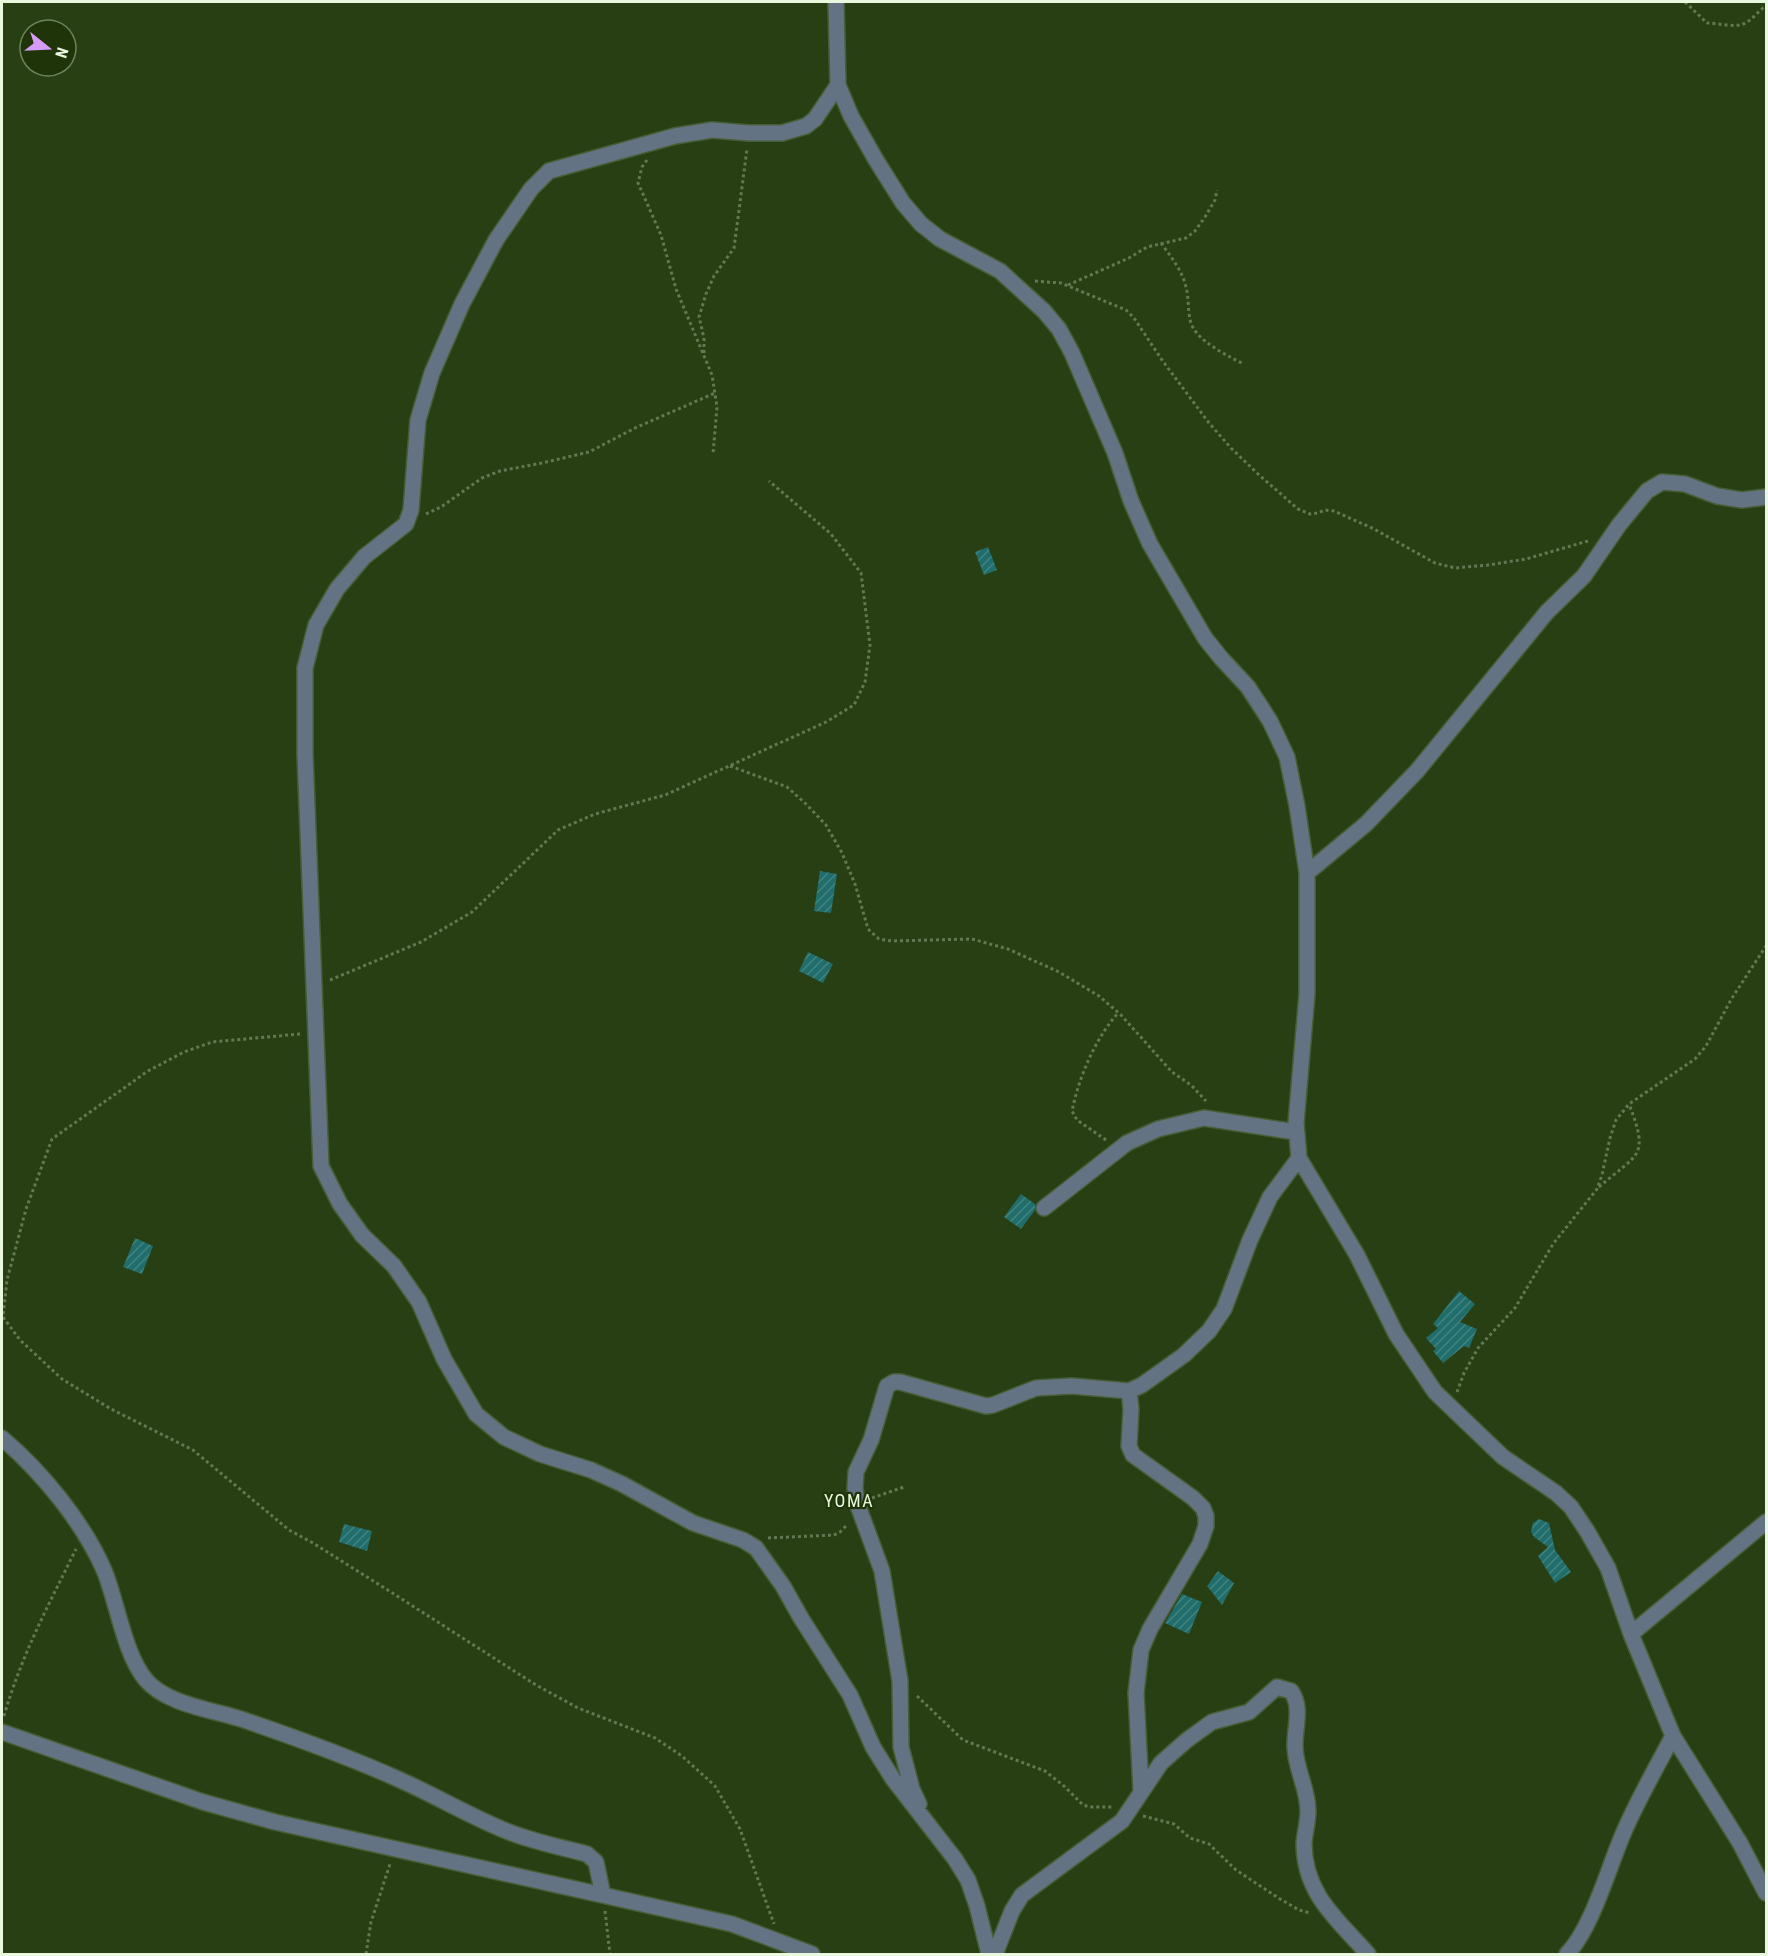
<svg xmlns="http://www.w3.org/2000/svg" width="1768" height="1956" viewBox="0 0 1768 1956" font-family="'Roboto Condensed',sans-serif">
<defs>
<pattern id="building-hatch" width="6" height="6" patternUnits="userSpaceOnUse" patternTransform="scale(1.5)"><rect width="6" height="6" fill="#206d6b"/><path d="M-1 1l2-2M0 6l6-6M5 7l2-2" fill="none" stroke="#408380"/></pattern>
</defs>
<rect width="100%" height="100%" fill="#283f14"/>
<path fill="url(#building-hatch)" d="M988,547l9,23 -13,5 -9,-23z
M820,871l17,3 -6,39 -17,-2z
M808,952l25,12 -10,19 -24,-12z
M1021,1194l14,10v6l-14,19 -17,-12z
M135,1238l18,8 -11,28 -19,-7z
M1459,1291l16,13 -15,18 17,7 -8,19 -5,-2 -21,17 -10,-12 3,-2 -10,-11 12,-10 -5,-4z
M1539,1519l10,4 6,27 16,22 -16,11 -17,-27 10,-9 -14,-10 -3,-5 2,-9z
M344,1524l28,7 -5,20 -28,-9z
M1218,1571l16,12 -12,22 -15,-19z
M1182,1594l20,8 -13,32 -24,-11z"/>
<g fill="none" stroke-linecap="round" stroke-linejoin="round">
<g stroke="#475d34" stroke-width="18">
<path id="minor" d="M836,2l2,83 13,31 25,44 27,43 18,21 19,15 60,32 44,40 15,18 13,24 43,100 16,48 19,43 55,94 16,20 27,29 22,34 17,36 10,49 10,67v121l-11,129 3,35 58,97 39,79 39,58 68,65 53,36 15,14 16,24 21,37 23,66 42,102 67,107 26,50
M838,85l-23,34 -9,7 -24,7h-33l-37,-3 -37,6 -126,35 -18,18 -35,51 -34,64 -30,69 -14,47 -7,90 -5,14 -42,33 -27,32 -21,36 -11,43v86l16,412 19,38 22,31 32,31 25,36 25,57 32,55 28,23 36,17 51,16 31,14 71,39 50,17 13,8 27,38 18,32 49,77 23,52 20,32 62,80 13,21 9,26 12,48
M1307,873l59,-49 51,-53 130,-159 37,-36 35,-51 28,-34 15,-9 23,2 32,12 25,4 24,-3
M1044,1208l83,-65 31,-14 46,-11 92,14
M1129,1391l2,18 -2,37 4,9 60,43 10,10 3,8v10l-6,18 -50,85 -9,21 -5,43 5,97
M2,1438c39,33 81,84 102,132 13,31 20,84 42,110 20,24 66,30 95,39 53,18 106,37 157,60 36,16 70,36 106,51 26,11 56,17 83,24l9,8 7,33
M1631,1634l135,-112
M2,1732l201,70 72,20 457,102 80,30
M919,1804l-7,-15 -11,-42 -1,-66 -18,-110 -25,-68 -2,-15 1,-16 15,-32 16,-54 7,-4h6l86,24 7,-1 43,-17 36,-2 57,5 13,-6 42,-30 25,-24 15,-22 26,-69 20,-43 29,-39
M995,1954l17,-43 10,-16 100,-74 39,-58 26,-23 25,-18 37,-10 28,-25 14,4c12,16 3,38 4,57 1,22 13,41 13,63 0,10 -3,21 -4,32 0,51 33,76 64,111
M1567,1954c25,-26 41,-85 56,-120 14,-33 33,-66 50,-98"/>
</g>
<path stroke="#637852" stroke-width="3" stroke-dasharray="3 3" stroke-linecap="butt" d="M1685,2l22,21c12,0 30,6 40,-1 7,-4 12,-12 19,-16
M647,160l-5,7 -4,16 23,52 15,54 36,86 5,32 -4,47
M1161,243c10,14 21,27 25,44 4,14 0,34 10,45 9,12 33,25 46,31
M1035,281l26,2 65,27 8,8 28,42 47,63 22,25 27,26 40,35 12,5 8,-1 7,-3 9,1 40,18 61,34 20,5 33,-3 38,-6 62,-18
M1068,285l61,-27 18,-11 39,-9 9,-7 10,-14 10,-17 2,-10
M704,353v-15l-5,-21 7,-23 8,-18 20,-28 13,-99
M426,514l15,-7 41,-29 18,-7 42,-8 47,-11 46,-24 80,-35
M730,766l57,21 19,17 20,21 16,28 13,31 13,45 11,10 13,2 80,-2 36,10 51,23 40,24 22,19 51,57 19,13 15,16
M330,980l91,-38 51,-30 86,-82 37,-16 70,-19 161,-73 28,-17 11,-23 5,-37 -9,-72 -30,-39 -62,-53
M300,1034l-88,8 -28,10 -36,19 -96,68 -26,70 -19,71 -4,37 17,23 42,39 49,30 82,41 96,80 24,13 81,51 142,91 42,23 77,30 27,18 33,30 25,43 34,95
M1106,1140l-29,-20 -5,-9c7,-34 23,-72 46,-98
M1599,1187c39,-34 51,-29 30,-83
M1457,1392l7,-19 14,-25 37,-40 38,-64 44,-55 5,-14 8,-37 6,-18 13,-16 66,-45 11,-13 26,-48 34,-52
M872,1498l32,-11
M768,1538l66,-3 6,-3 7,-7
M917,1696l46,44 82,31 19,15 19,19 7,2h24
M4,1716c18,-62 44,-110 72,-167
M1143,1816l31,8 16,14 19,6 27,26 44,29 19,11 11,3
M605,1911l5,43
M366,1954l5,-32 19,-58"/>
<use href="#minor" stroke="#647384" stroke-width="15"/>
</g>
<g text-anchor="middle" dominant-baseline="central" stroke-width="4.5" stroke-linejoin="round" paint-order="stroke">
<g font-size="18" letter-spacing="1.5" fill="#e9f8df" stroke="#1f3509">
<text x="849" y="1500">YOMA</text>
</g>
</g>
<rect width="1768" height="1956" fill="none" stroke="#e9f8df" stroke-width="6"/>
<g transform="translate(48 48) rotate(108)"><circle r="28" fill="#1f3509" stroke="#70835f" stroke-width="1.5"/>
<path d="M0-4.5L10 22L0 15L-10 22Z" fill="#d79bf9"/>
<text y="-9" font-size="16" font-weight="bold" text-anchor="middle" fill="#e9f8df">N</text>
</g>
</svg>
